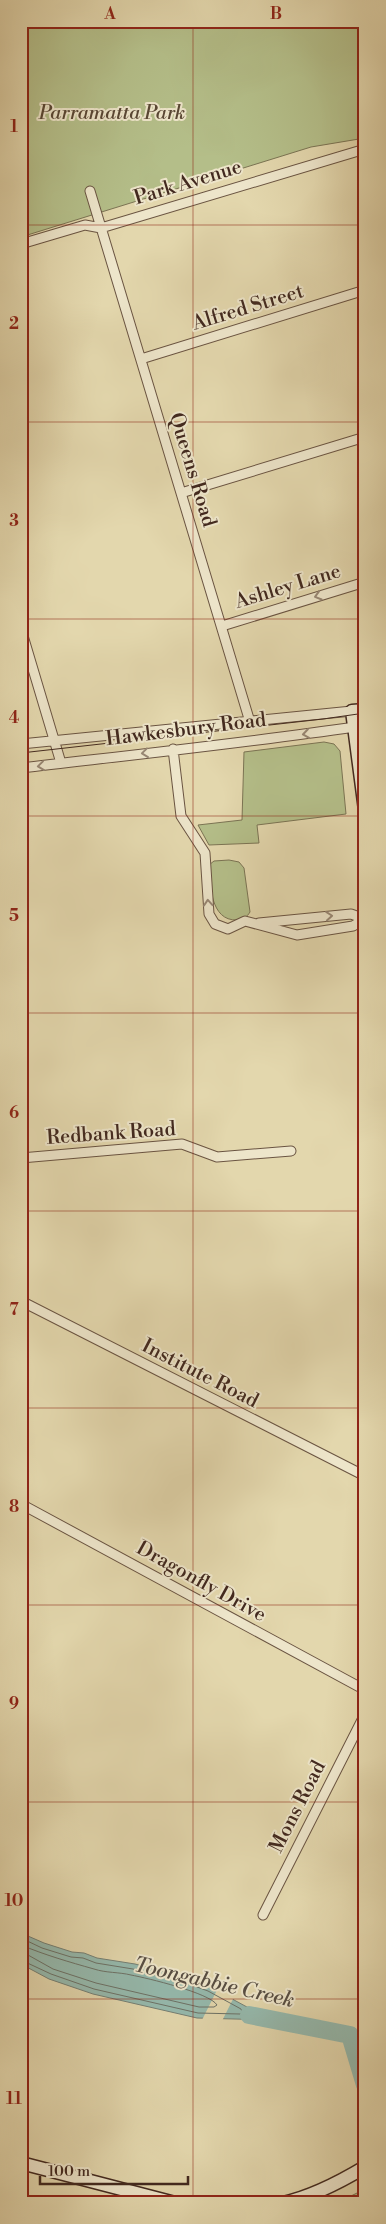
<svg xmlns="http://www.w3.org/2000/svg" width="386" height="2224" viewBox="0 0 386 2224" font-family="'Libre Bodoni',serif">
<rect width="100%" height="100%" fill="#e3d7ad"/>
<filter id="stains"><feTurbulence type="fractalNoise" baseFrequency=".004" numOctaves="4"/><feColorMatrix values="0 0 0 0 .2 0 0 0 0 .09 0 0 0 0 .02 0 0 0 .5 -.17"/></filter>
<radialGradient id="worn" r=".72"><stop offset=".6" stop-color="#630" stop-opacity="0"/><stop offset="1" stop-color="#630" stop-opacity=".3"/></radialGradient>
<path fill="#b4be89" stroke="#7b7454" d="M21,21h344v117l-54,9 -290,90z
M324,742l10,2 6,7 6,63 -89,11 2,18 -50,2 -11,-20 44,-5 2,-68z
M229,860l10,2 5,6 6,44c-3,5 -7,8 -13,8 -27,1 -27,-36 -28,-55l5,-4z
M365,2189v14h-37l15,-3z"/>
<path fill="#95b9ad" stroke="#747f74" d="M21,1933l23,10 28,9 12,1 13,5 38,6 53,14 22,9 61,33 -74,-2 -104,-24 -44,-15 -28,-15z"/>
<path fill="#e3d7ad" d="M218,1988l16,9 -12,24 -20,-1z"/>
<g fill="none" stroke-linecap="round" stroke-linejoin="round">
<path stroke="#6c7166" stroke-width="1" d="M21,1938l21,10 29,9 12,1 13,5 37,6 53,14 22,8 33,18 1,3 -2,2 -42,-1 -104,-24 -43,-15 -30,-14
M21,1945c24,10 48,17 73,24 12,4 25,3 37,6 16,3 79,18 86,30l-3,2h-15l-103,-24 -43,-14 -25,-14 -7,-1"/>
<path stroke="#747f74" stroke-width="3" d="M350,2035l15,4"/>
<path stroke="#95b9ad" stroke-width="18" d="M249,2015l101,20 15,50"/>
<g stroke="#6a5442" stroke-width="11">
<path id="street" d="M90,191l160,531
M21,244l64,-19 16,3 264,-79
M141,359l224,-69
M181,493l184,-56
M222,626l143,-44
M21,629l40,134
M21,744l331,-33
M173,749l8,67 24,37 4,61 6,10 13,5 17,-8 52,14 56,-9 12,-7
M21,768c111,-13 223,-25 334,-41
M259,923l92,-9 14,5
M21,1158l161,-14 35,13 74,-6
M21,1301l344,175
M21,1504l344,186
M263,1915l102,-201"/>
</g>
<g stroke="#42291f" stroke-width="15">
<path id="secondary" d="M365,710l-13,1 13,99
M21,2163l154,40
M283,2203c28,-6 57,-21 82,-36"/>
</g>
<use href="#street" stroke="#ede5ca" stroke-width="9"/>
<use href="#secondary" stroke="#ede5ca" stroke-width="12"/>
<path stroke="#42291f" stroke-width="1" d="M21,753l302,-34 42,-6"/>
</g>
<defs><path id="oneway-chevron" d="M-2-3.5L2.5 0L-2 3.5" fill="none" stroke-width="1.6" stroke-linecap="round" stroke-linejoin="round" transform="scale(1.25)"/></defs>
<g stroke="#988774">
<use href="#oneway-chevron" transform="translate(318 596) rotate(163)"/>
<use href="#oneway-chevron" transform="translate(306 734) rotate(172)"/>
<use href="#oneway-chevron" transform="translate(145 753) rotate(173)"/>
<use href="#oneway-chevron" transform="translate(41 766) rotate(173)"/>
<use href="#oneway-chevron" transform="translate(208 903) rotate(-94)"/>
<use href="#oneway-chevron" transform="translate(329 916) rotate(-5)"/>
</g>
<path fill="none" stroke="#8f2418" stroke-width="1" stroke-opacity="0.55" d="M193,21v2182M21,225h344M21,422h344M21,619h344M21,816h344M21,1013h344M21,1211h344M21,1408h344M21,1605h344M21,1802h344M21,1999h344"/>
<g text-anchor="middle" dominant-baseline="central" stroke-width="4" stroke-linejoin="round" paint-order="stroke">
<g font-size="20" font-style="italic" fill="#594734" stroke="#ede5ca">
<text x="112" y="113">Parramatta Park</text>
</g>
<g font-size="20" fill="#42291f" stroke="#ede5ca">
<text transform="translate(188 183) rotate(-17)">Park Avenue</text>
<text transform="translate(248 308) rotate(-17)">Alfred Street</text>
<text transform="translate(192 470) rotate(73)">Queens Road</text>
<text transform="translate(288 587) rotate(-17)">Ashley Lane</text>
<text transform="translate(186 730) rotate(-7)">Hawkesbury Road</text>
<text transform="translate(111 1134) rotate(-4)">Redbank Road</text>
<text transform="translate(200 1374) rotate(27)">Institute Road</text>
<text transform="translate(201 1582) rotate(29)">Dragonfly Drive</text>
<text transform="translate(298 1807) rotate(-63)">Mons Road</text>
</g>
<g font-size="21" font-style="italic" fill="#574d42" stroke="#ede5ca">
<text transform="translate(214 1983) rotate(13)">Toongabbie Creek</text>
</g>
</g>
<rect width="386" height="2224" fill="none" stroke="#e3d7ad" stroke-width="55"/>
<path d="M40 2176v8h148v-8" fill="none" stroke="#42291f" stroke-width="2.5"/>
<text x="48" y="2176" font-size="15" fill="#42291f" stroke="#ede5ca" stroke-width="4" paint-order="stroke">100 m</text>
<rect x="28" y="28" width="330" height="2168" fill="none" stroke="#8f2418" stroke-width="2"/>
<g font-size="16" text-anchor="middle" font-weight="bold" fill="#8f2418">
<text x="110" y="19">A</text>
<text x="276" y="19">B</text>
<text x="14" y="132">1</text>
<text x="14" y="329">2</text>
<text x="14" y="526">3</text>
<text x="14" y="723">4</text>
<text x="14" y="921">5</text>
<text x="14" y="1118">6</text>
<text x="14" y="1315">7</text>
<text x="14" y="1512">8</text>
<text x="14" y="1709">9</text>
<text x="14" y="1906">10</text>
<text x="14" y="2104">11</text>
</g>
<rect width="100%" height="100%" filter="url(#stains)"/>
<rect width="100%" height="100%" fill="url(#worn)"/>
</svg>
